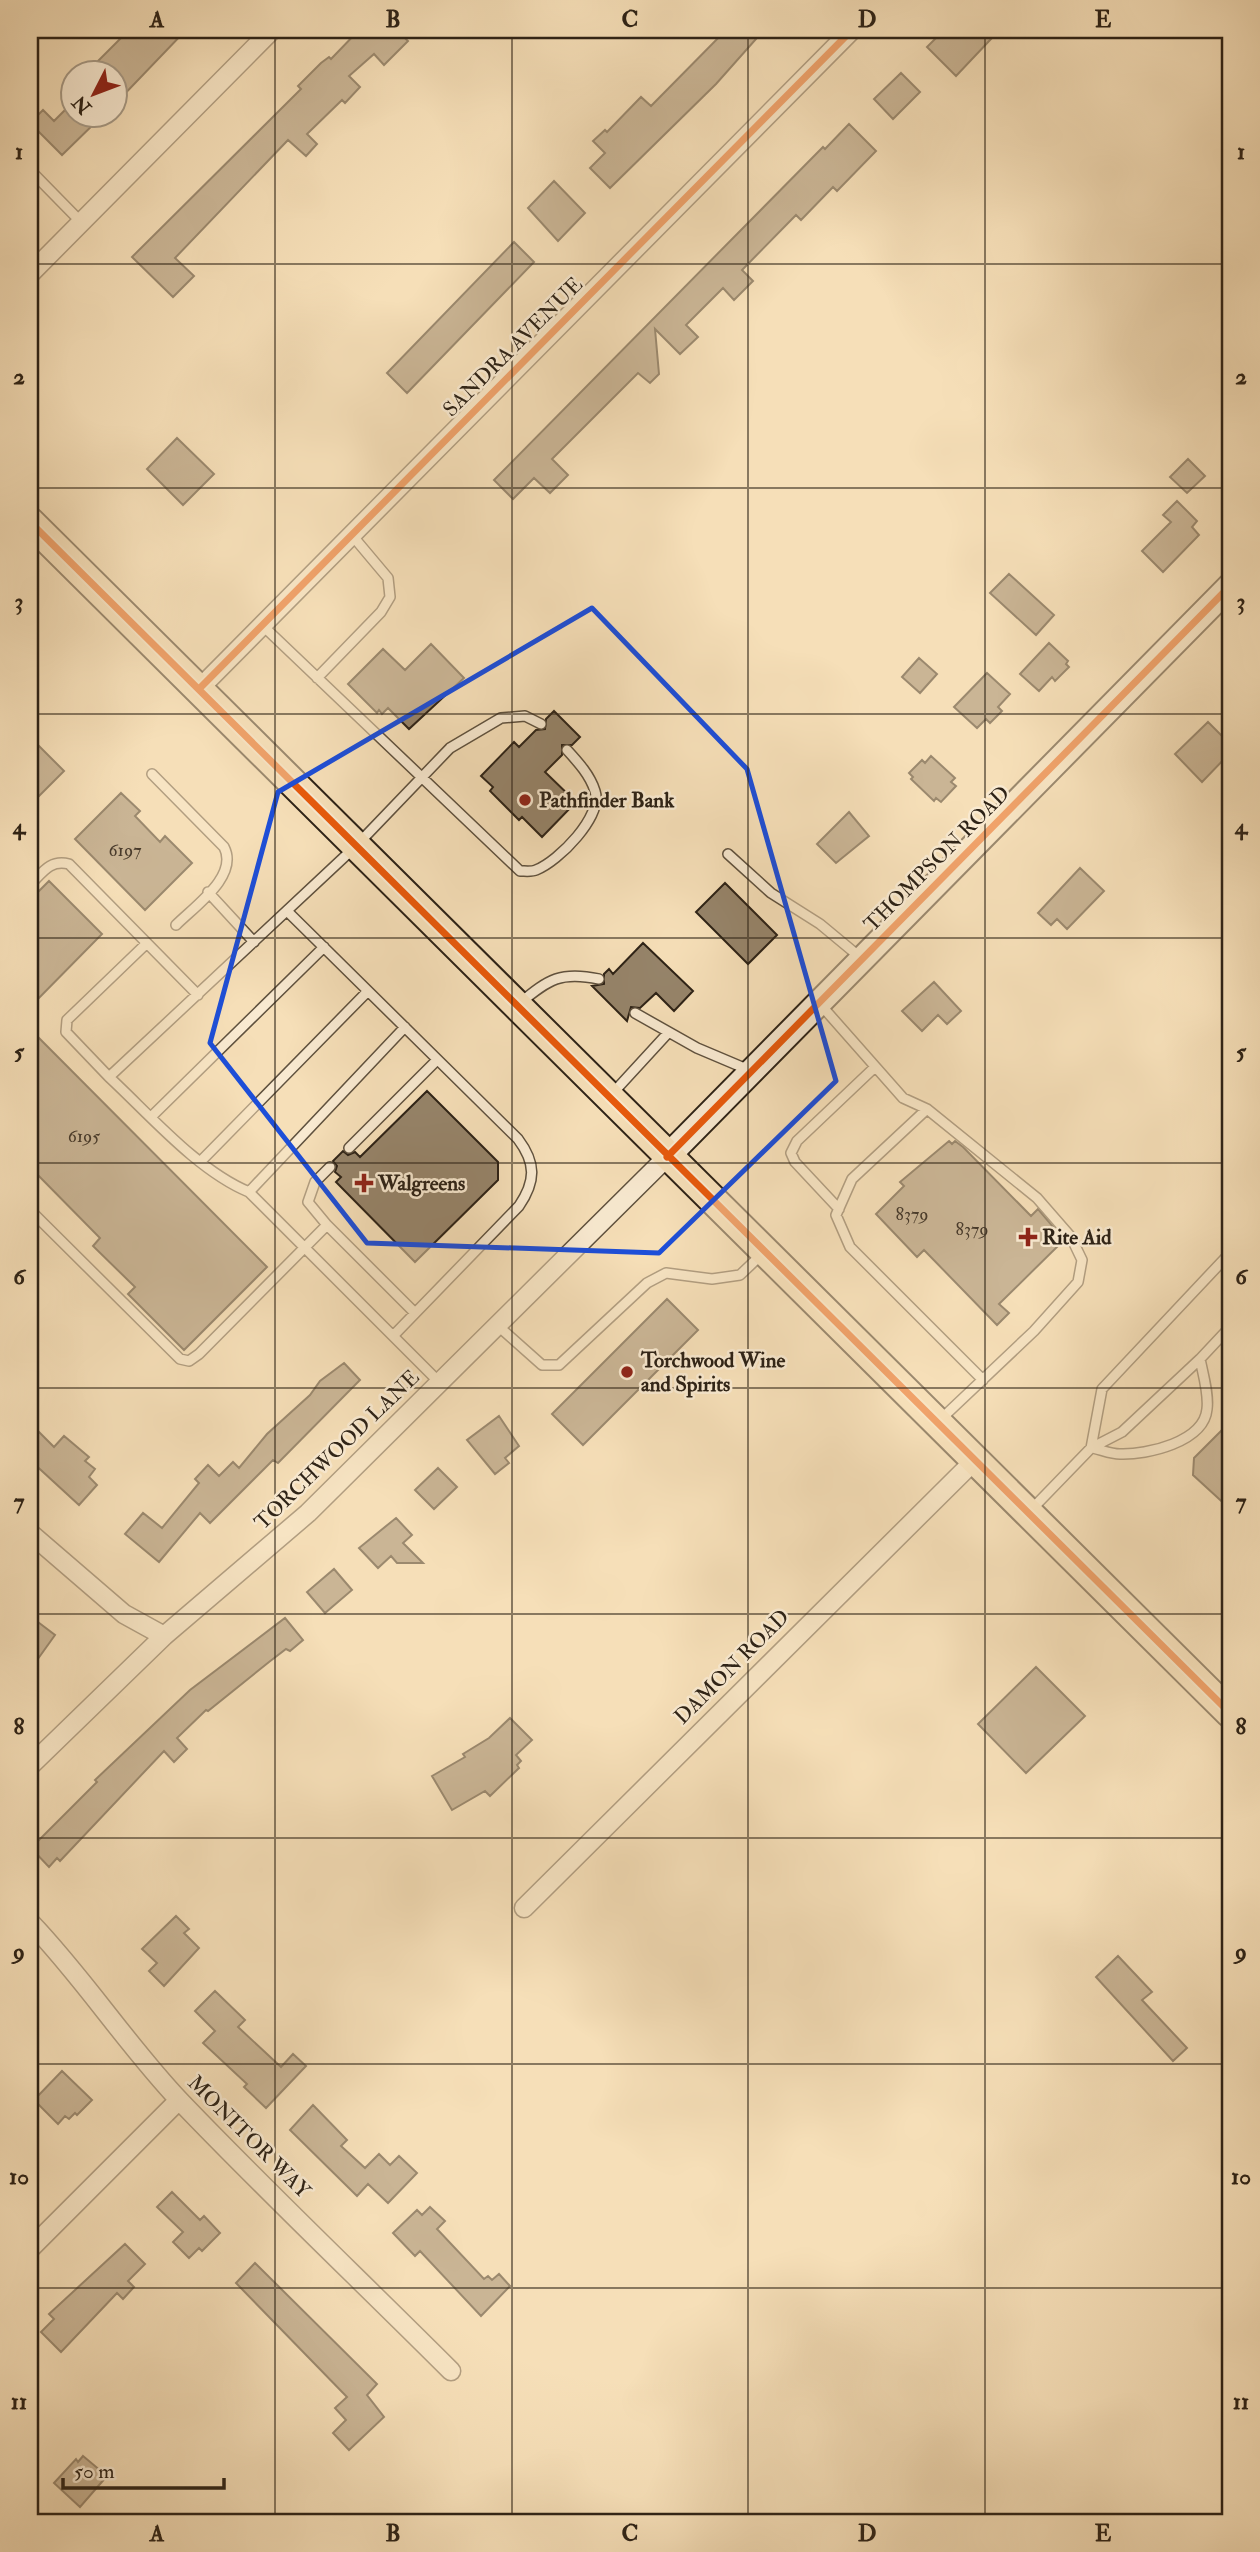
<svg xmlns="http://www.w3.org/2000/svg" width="1260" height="2552" viewBox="0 0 1260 2552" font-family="'IM FELL Double Pica',serif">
<rect width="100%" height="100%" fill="#f6dfb8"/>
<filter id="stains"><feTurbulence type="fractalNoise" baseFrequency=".00286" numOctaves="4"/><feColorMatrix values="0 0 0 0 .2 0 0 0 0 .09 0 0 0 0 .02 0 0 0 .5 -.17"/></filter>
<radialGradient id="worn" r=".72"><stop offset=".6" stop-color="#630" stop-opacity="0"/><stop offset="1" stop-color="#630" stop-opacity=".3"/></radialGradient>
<path fill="#96846a" stroke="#2d2216" stroke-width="2" d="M129,30h57l-70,73v-29h-31z
M359,30h37l12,11 -24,24 -10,-11 -25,22 11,11 -15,16 -3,-3 -35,34 10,10 -11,12 -18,-16 -113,118 19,18 -21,21 -41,-40 169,-168 -3,-3 23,-23 8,-6 2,2z
M726,30h38l-48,54 -106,104 -20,-20 15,-15 -12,-12 12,-11 2,2 34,-35 10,9z
M944,30h38l9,9 -35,37 -29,-29z
M901,73l19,19 -27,27 -19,-20z
M74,101v15h28l-40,39 -32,-32 13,-13 11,11z
M849,124l27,27 -39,40 -4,-4 -32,33 -5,-5 -54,55 11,11 -19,19 -11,-12 -37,37 12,12 -18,17 -25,-25 4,45 -9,9 -12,-10 -86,86 16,16 -18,18 -16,-15 -21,21 -19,-19 329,-333 2,2z
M554,181l31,32 -27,28 -30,-33z
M514,242l20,20 -127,131 -20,-20z
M177,438l37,36 -31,31 -36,-36z
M1188,459l17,17 -18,17 -17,-16z
M1177,501l20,20 -5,6 7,8 -36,37 -21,-21 29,-29 -8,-7z
M1009,574l45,41 -18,20 -46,-42z
M1049,643l19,18 -2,3 3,3 -14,14 -3,-4 -13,14 -19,-17z
M431,644l33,34 -55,51 -21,-21 -6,6 -3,-4 -2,3 -29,-29 35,-35 22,21z
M919,658l18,16 -17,19 -18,-16z
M987,673l23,21 -12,13 4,4 -12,12 -4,-4 -9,9 -23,-21z
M554,711l26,26 -8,8h-10v10l-17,17 31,30 -34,35 -20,-20 -3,3 -29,-29 3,-4 -12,-11 33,-34 5,5 17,-17 9,-1 1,-10z
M1208,722l20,20 -5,6 6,6 -27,28 -27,-28z
M30,737l34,34 -34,34z
M931,756l24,22 -4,4 5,4 -15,16 -5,-4 -2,3 -23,-22 2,-2 -4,-4 13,-13 3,3z
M121,793l19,18 -5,5 25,26 5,-6 27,27 -47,47 -70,-71z
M849,812l20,24 -33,27 -19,-19z
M1080,868l24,23 -37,38 -10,-10 -6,6 -13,-12z
M49,881l53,53 -72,73v-107z
M725,883l52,52 -29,29 -52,-52z
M643,943l50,48 -19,20 -18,-18 -16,15 -9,-1 -4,14 -35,-35 12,-2v-10l5,-5 4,5z
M934,982l27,29 -14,13 -9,-9 -16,16 -20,-20z
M30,1029l237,238 -83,83 -56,-56 7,-7 -42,-41 7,-8 -70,-71z
M427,1091l71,71v18l-83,82 -79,-80 5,-5 -6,-5 2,-6 -4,-5 10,-10 5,4 7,-3 5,5z
M949,1141l3,3 3,-3 8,6 68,69 7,-7 16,19 -5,5 11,11 -61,60 10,9 -12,12 -73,-75 -7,7 -41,-43 28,-28 -4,-4z
M667,1299l31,31 -115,115 -31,-31z
M344,1363l16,17 -82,83 -5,-3 -63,63 -10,-10 -41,49 -34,-28 18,-21 19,15 37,-45 -4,-4 13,-14 11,11 14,-14 6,6 28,-34 43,-39 10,-14z
M499,1416l20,30 -14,12 4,5 -14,11 -28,-34z
M1230,1422v87l-37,-34 1,-17z
M30,1423l24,24 10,-11 25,21 -4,4 10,8 -6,8 8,8 -18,20 -49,-45z
M438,1468l19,19 -23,22 -19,-19z
M396,1518l16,17 -9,8 20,20h-26l-6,-7 -13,12 -19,-20z
M334,1569l18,21 -27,23 -18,-21z
M30,1616l25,19 -25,35z
M285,1618l18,22 -13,11 -4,-2 -17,13 -61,49 -2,-1 -29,28 10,11 -13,13 -10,-11 -104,110 -3,-3 -8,9 -18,-19 66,-66 -2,-2 95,-90z
M1036,1667l49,49 -59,57 -48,-49z
M510,1718l22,22 -16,15 5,6 -4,4 2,3 -29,28 -5,-5 -33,19 -20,-34 33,-19 -2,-3 26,-16z
M176,1916l13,13 -5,4 15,15 -35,38 -15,-15 8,-8 -15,-14z
M1118,1956l34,36 -10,8 45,48 -14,13 -77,-84z
M215,1991l30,29 -7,7 43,40 12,-13 13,12 -40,42 -22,-21 3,-3 -44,-41 12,-12 -20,-20z
M62,2071l30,29 -15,15 -2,-2 -6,6 -4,-3 -7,8 -24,-24z
M313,2105l34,35 -6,6 24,22 14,-14 11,11 9,-9 18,17 -29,30 -20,-19 -11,12 -67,-66z
M172,2192l28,28 4,-4 16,17 -18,18 -3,-3 -10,10 -16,-16 10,-10 -26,-25z
M430,2207l15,14 -8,8 47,50 4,-3 4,4 7,-6 11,12 -29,30 -61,-65 -5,5 -22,-23 24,-23 5,5z
M125,2244l20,20 -17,17 6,6 -11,12 -6,-6 -56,59 -20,-20 13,-13 -5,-5z
M255,2263l122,121 -10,11 17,22 -35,33 -16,-17 13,-13 -11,-12 12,-11 -111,-114z
M83,2456l24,20 -27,31 -26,-24 22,-24 2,3z"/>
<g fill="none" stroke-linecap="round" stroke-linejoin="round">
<g stroke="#5f513e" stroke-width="12">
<path id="lane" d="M30,170l51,52
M261,624l259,247c5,0 12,1 16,-1 23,-9 67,-54 59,-79 -5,-16 -17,-29 -28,-41
M317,678l64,-66 9,-15 -2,-19 -37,-44
M152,774l72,73c15,29 -29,59 -48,78
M728,854l43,39 49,31 41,34
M30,885c12,-12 20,-26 39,-21l129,131
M208,892l46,50
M287,911l231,228c18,24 18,42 1,67l-126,130
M520,1003c29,-24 41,-32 79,-24
M820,1004l83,94 24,11 110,89 34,39 11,23 -4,22 -44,49 -94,89
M635,1013l62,35 52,22
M109,1077l-43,-45 1,-12 80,-77
M612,1094l56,-61
M927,1109l-75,70 -16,36 14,32 133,133
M152,1116l172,-169
M349,1148l88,-88
M201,1161l167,-170
M249,1192l156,-165
M839,1209l-44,-47 -4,-9 6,-12 78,-74
M30,1210l150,149 9,2 10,-7 128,-129 88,88
M327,1225l-19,-23 7,-20 15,-15
M497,1325l45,40h17l88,-82 19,-10 46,6 28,-4 22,-21
M440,1383l-191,-191c-51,-21 -99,-77 -140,-115l247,-231 94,-98 51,-30 24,-2 16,8
M1091,1448l11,-59 128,-136
M1093,1448c9,2 18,6 27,6 27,1 84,-12 87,-45 2,-15 -4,-35 -7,-50l30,-32
M1031,1510l60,-62 31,-16 78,-73"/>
</g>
<g stroke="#5f513e" stroke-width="21">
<path id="street" d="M30,274l242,-244
M199,689l653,-659
M30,1533l94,81 40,22
M30,1766l134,-130 144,-123 359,-356
M524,1908l450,-447
M30,1922c54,56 96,122 150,179 88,92 181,180 271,270
M30,2249l149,-149"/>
</g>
<g stroke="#2d2216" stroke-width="28">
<path id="secondary" d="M667,1157l563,-571"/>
</g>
<g stroke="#2d2216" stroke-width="32">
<path id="primary" d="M30,522l1200,1191"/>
</g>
<use href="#lane" stroke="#f9ead1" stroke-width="9"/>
<use href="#street" stroke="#f9ead1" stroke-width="18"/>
<use href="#secondary" stroke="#f9ead1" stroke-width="24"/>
<use href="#primary" stroke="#f6dfb8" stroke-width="28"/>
<g stroke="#f9ead1" stroke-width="11">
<path id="cycleway" d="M30,522l1200,1191
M199,689l653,-659
M667,1157l563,-571"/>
</g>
<use href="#cycleway" stroke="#e8590c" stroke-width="7"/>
</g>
<path d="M0 0H1260V2552H0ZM592,608l155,161 89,312 -177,172 -292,-10 -157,-200 68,-251z" fill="#f6dfb8" fill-opacity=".55" fill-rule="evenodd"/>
<path fill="none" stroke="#1d4ed8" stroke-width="5" stroke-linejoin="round" d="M592,608l155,161 89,312 -177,172 -292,-10 -157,-200 68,-251z"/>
<path fill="none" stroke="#2d2216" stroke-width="2" stroke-opacity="0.55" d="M275,30v2492M512,30v2492M748,30v2492M985,30v2492M30,264h1200M30,488h1200M30,714h1200M30,938h1200M30,1163h1200M30,1388h1200M30,1614h1200M30,1838h1200M30,2064h1200M30,2288h1200"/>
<g fill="#8f2418" stroke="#f9ead1" stroke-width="2.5">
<circle cx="525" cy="800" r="7"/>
<path d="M360.5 1172.5h7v7h7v7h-7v7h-7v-7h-7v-7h7z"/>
<path d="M1024.5 1226.5h7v7h7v7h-7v7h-7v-7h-7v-7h7z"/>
<circle cx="627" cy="1372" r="7"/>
</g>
<g text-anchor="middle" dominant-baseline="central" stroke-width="5" stroke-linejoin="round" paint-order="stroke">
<g font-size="18" fill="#473a2b">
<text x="125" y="850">6197</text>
<text x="84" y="1136">6195</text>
<text x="912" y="1214">8379</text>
<text x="972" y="1229">8379</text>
</g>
<g font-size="21" fill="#2d2216" stroke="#f9ead1">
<text transform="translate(513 347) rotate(-45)">SANDRA AVENUE</text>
<text transform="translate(937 859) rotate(-45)">THOMPSON ROAD</text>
<text transform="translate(337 1450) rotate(-44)">TORCHWOOD LANE</text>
<text transform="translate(732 1667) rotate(-45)">DAMON ROAD</text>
<text transform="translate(249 2137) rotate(45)">MONITOR WAY</text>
</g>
<g font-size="21" font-weight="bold" fill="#2d2216" stroke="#f9ead1" text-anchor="start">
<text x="539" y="800">Pathfinder Bank</text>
<text x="378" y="1183">Walgreens</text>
<text x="1042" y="1237">Rite Aid</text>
<text x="641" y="1360">Torchwood Wine<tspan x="641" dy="24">and Spirits</tspan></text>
</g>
</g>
<rect width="1260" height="2552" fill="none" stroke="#f6dfb8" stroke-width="77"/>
<g transform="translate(94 94) rotate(228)"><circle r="33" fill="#f9ead1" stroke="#a79a86" stroke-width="2"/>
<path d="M0-5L12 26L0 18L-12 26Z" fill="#8f2418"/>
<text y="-10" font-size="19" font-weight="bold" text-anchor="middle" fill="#2d2216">N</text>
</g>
<path d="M63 2478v10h161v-10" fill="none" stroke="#2d2216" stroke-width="3.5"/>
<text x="74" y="2478" font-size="21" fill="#2d2216" stroke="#f9ead1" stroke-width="5" paint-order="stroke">50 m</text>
<rect x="38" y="38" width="1184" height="2476" fill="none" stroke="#2d2216" stroke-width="2.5"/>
<g font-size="23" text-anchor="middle" font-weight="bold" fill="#2d2216">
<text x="157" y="27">A</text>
<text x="393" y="27">B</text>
<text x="630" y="27">C</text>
<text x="867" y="27">D</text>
<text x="1103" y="27">E</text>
<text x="19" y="159">1</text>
<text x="1241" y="159">1</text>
<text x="19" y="384">2</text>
<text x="1241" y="384">2</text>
<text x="19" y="609">3</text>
<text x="1241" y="609">3</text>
<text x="19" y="834">4</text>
<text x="1241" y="834">4</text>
<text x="19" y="1059">5</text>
<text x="1241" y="1059">5</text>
<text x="19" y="1284">6</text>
<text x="1241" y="1284">6</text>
<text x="19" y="1509">7</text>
<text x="1241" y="1509">7</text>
<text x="19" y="1734">8</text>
<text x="1241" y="1734">8</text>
<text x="19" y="1959">9</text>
<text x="1241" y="1959">9</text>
<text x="19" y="2184">10</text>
<text x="1241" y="2184">10</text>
<text x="19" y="2409">11</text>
<text x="1241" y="2409">11</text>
<text x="157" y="2541">A</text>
<text x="393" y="2541">B</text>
<text x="630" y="2541">C</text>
<text x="867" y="2541">D</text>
<text x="1103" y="2541">E</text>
</g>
<rect width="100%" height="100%" filter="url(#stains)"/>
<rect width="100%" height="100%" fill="url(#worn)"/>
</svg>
